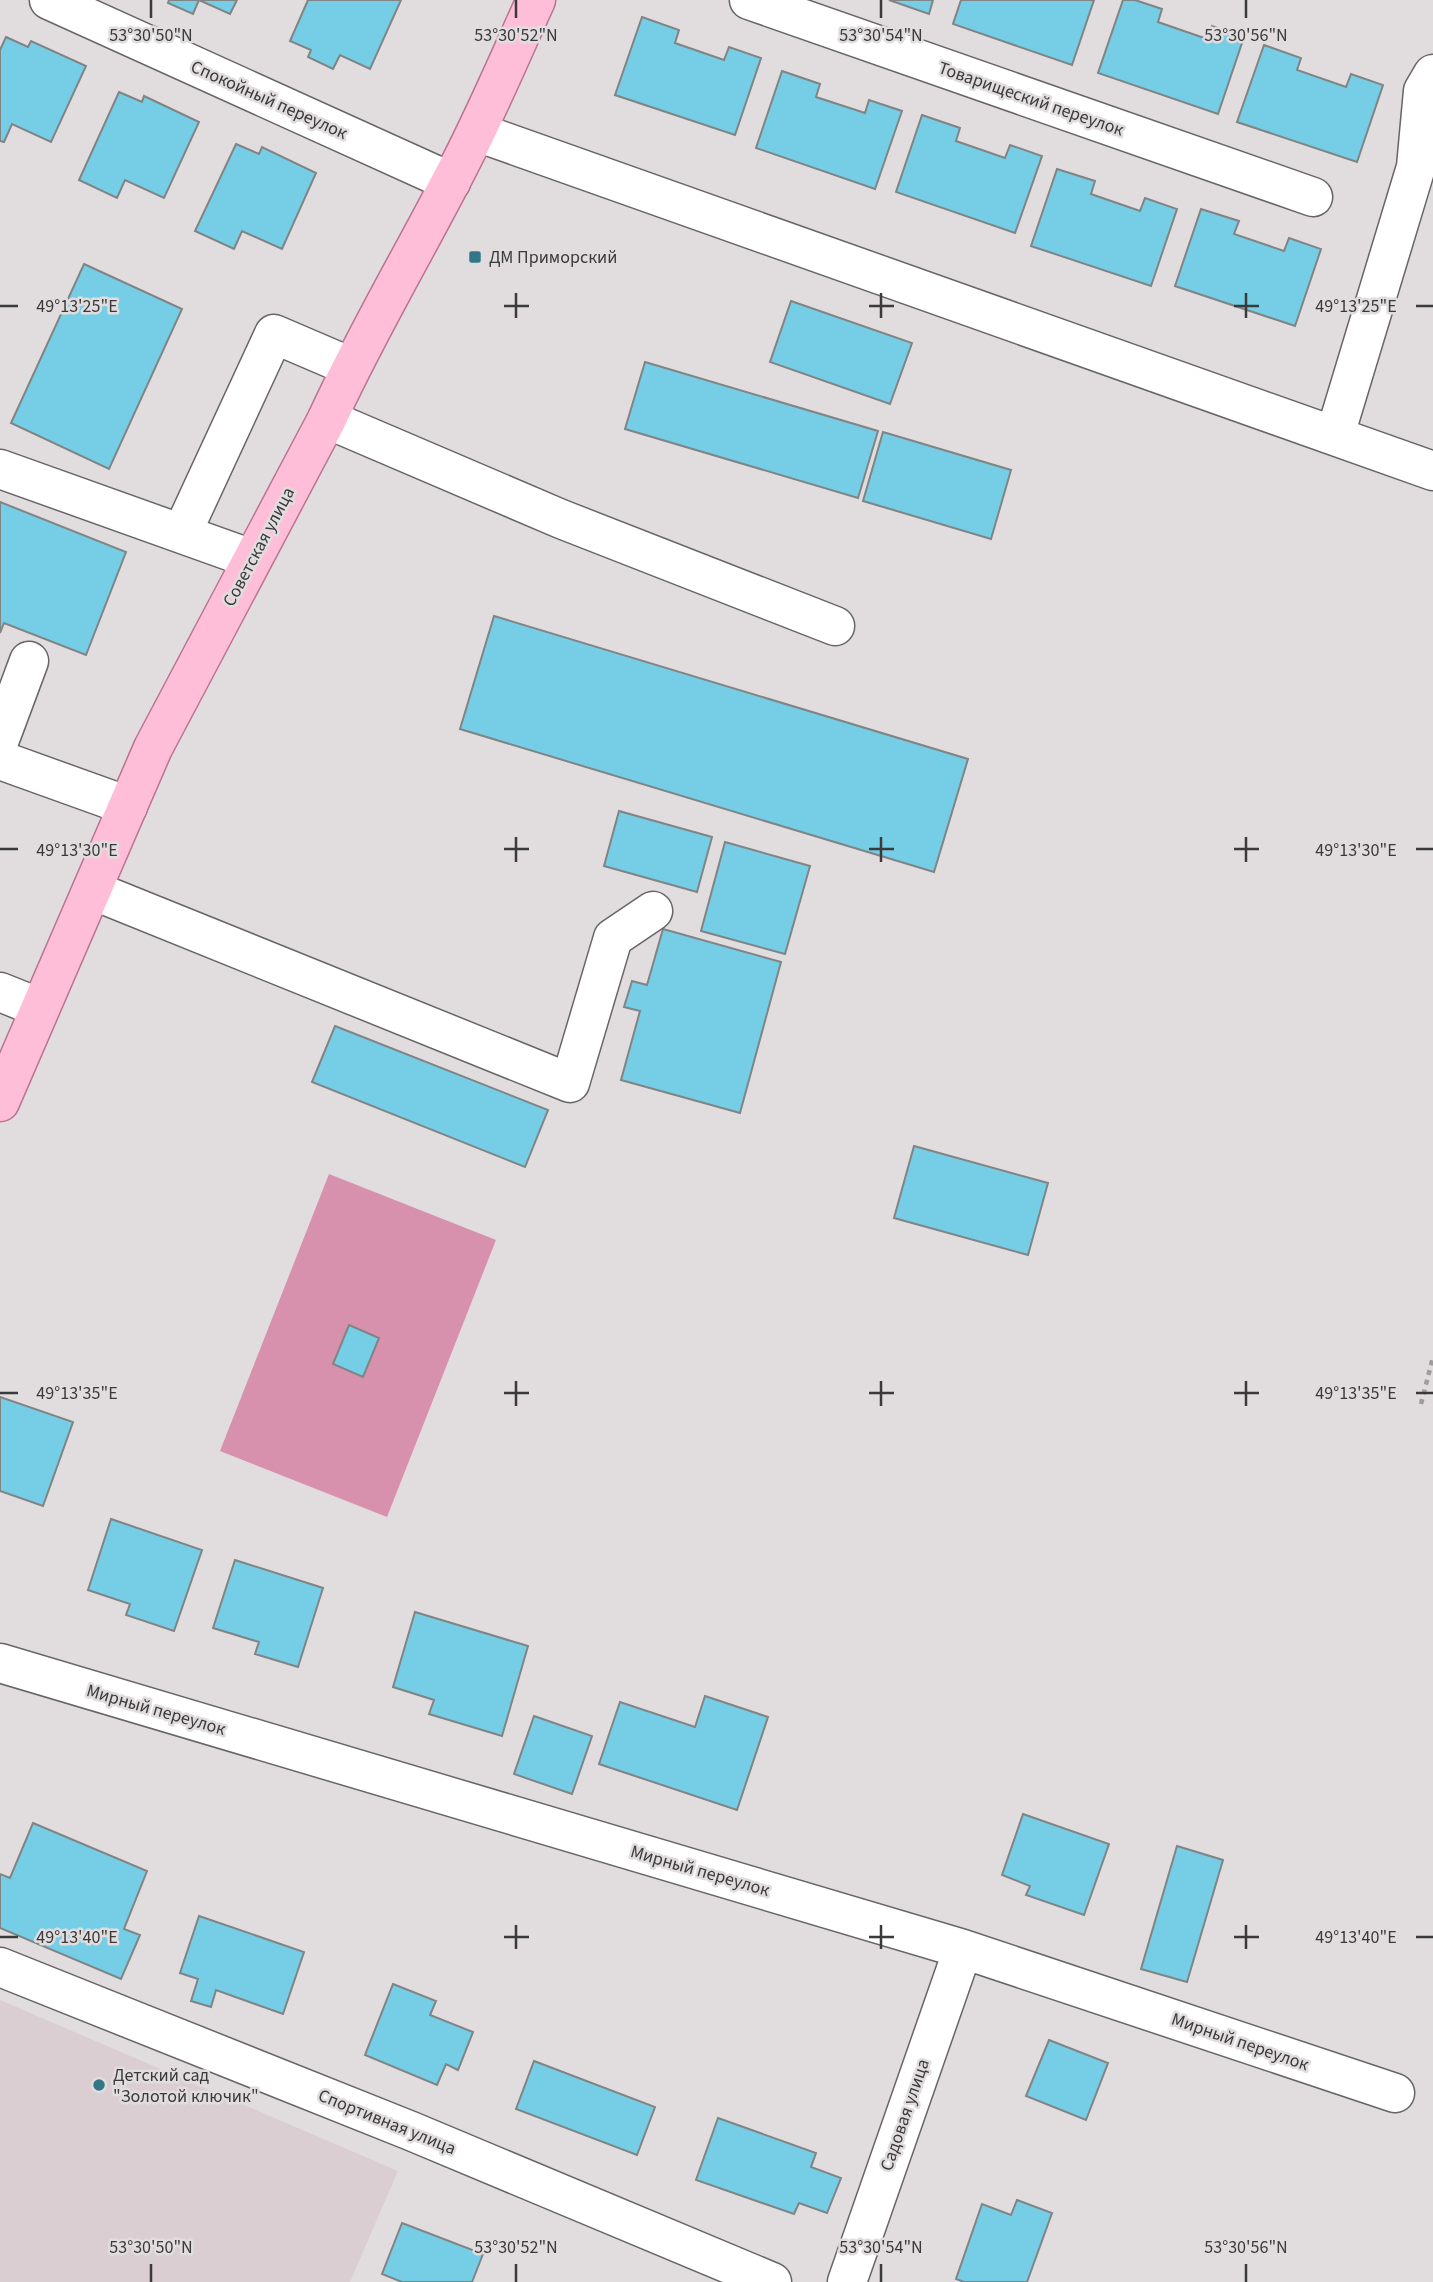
<svg xmlns="http://www.w3.org/2000/svg" width="1433" height="2282" viewBox="0 0 1433 2282" font-family="'Source Sans 3',sans-serif">
<rect width="100%" height="100%" fill="#e1ddde"/>
<path fill="#dbced3" d="M0,2000l398,171 -48,111h-350z"/>
<path fill="#d891ac" d="M329,1174l167,66 -109,277 -167,-66z"/>
<path fill="#75cee6" stroke="#808485" stroke-width="2" d="M169,0h68l-7,14 -31,-14 -6,14 -25,-11z
M308,0h93l-31,69 -30,-14 -7,14 -25,-12 3,-7 -21,-9z
M889,0h44l-4,14z
M961,0h133l-22,65 -119,-41z
M1123,0h12l27,9 -4,13 49,17 5,-13 32,11 -26,77 -120,-41z
M642,17l37,13 -4,13 49,17 5,-13 32,11 -26,77 -120,-40z
M6,37l22,10 3,-6 55,25 -35,76 -39,-18 -8,18 -4,-1v-91z
M1264,45l37,13 -4,12 49,17 5,-13 32,11 -26,77 -120,-40z
M782,71l38,13 -4,13 49,16 4,-13 33,11 -27,78 -119,-41z
M119,92l23,10 2,-6 55,26 -35,76 -39,-18 -8,18 -38,-18z
M922,115l38,13 -4,13 49,17 5,-13 32,11 -27,77 -119,-41z
M236,144l23,10 3,-7 54,26 -34,76 -40,-18 -8,18 -39,-18z
M1057,169l38,12 -4,13 49,17 5,-13 32,11 -26,77 -120,-40z
M1201,209l38,12 -5,13 50,17 5,-13 32,11 -26,77 -120,-40z
M84,264l98,45 -73,160 -98,-46z
M791,301l121,42 -22,61 -120,-42z
M645,362l233,69 -20,67 -233,-69z
M883,432l128,38 -20,69 -128,-38z
M0,502l126,50 -40,103 -82,-32 -4,10z
M494,616l474,143 -34,113 -474,-143z
M619,811l93,26 -15,55 -93,-26z
M725,842l85,24 -25,88 -84,-23z
M663,929l118,33 -41,151 -119,-33 19,-69 -16,-4 8,-26 15,4z
M335,1026l213,84 -23,57 -213,-85z
M914,1146l134,37 -20,72 -134,-37z
M349,1325l30,13 -16,39 -30,-13z
M0,1397l73,25 -30,84 -43,-15z
M111,1519l91,31 -28,81 -48,-16 4,-11 -42,-14z
M235,1560l88,28 -25,79 -43,-13 4,-12 -46,-14z
M415,1612l113,34 -26,90 -73,-22 5,-14 -41,-13z
M705,1696l63,21 -31,93 -138,-46 21,-62 75,25z
M534,1716l58,20 -20,58 -58,-20z
M1023,1814l86,30 -25,71 -58,-20 4,-9 -28,-11z
M33,1823l114,48 -23,58 16,6 -19,44 -121,-51v-54l10,4z
M1177,1846l46,14 -36,122 -46,-13z
M199,1916l105,36 -21,62 -67,-24 -5,17 -20,-6 7,-22 -18,-6z
M393,1984l43,17 -6,14 43,17 -15,38 -12,-6 -9,21 -72,-30z
M1049,2040l59,23 -22,57 -60,-24z
M534,2061l121,46 -18,48 -121,-46z
M718,2118l98,35 -5,14 30,11 -14,35 -28,-10 -5,11 -98,-34z
M1017,2200l35,13 -25,69h-63l-8,-3 26,-75 29,11z
M402,2223l81,31 -11,28h-70l-20,-8z"/>
<g fill="none" stroke-linecap="round" stroke-linejoin="round">
<g stroke="#696566" stroke-width="41">
<path id="minor" d="M49,0l402,182
M749,0l564,197
M477,132l956,339
M327,419l234,100 274,107
M1335,435l81,-268 7,-76 10,-17
M0,469l252,90
M182,533l92,-199 77,33
M0,739l29,-78
M0,760l128,46
M92,890l478,193 43,-145 40,-27
M0,992l40,16
M0,1663l963,286 432,144
M0,1967l411,164 361,151
M847,2282l116,-333"/>
</g>
<g stroke="#ba7390" stroke-width="41">
<path id="major" d="M0,1102l153,-354 174,-329c37,-81 82,-157 123,-236 32,-59 58,-122 86,-183"/>
</g>
<path stroke="#9f9c9d" stroke-width="4.5" stroke-dasharray="5 5" stroke-linecap="butt" d="M1421,1404l12,-47"/>
<use href="#minor" stroke="#fff" stroke-width="38"/>
<use href="#major" stroke="#ffbed8" stroke-width="38"/>
</g>
<path fill="none" stroke="#3b3a3a" stroke-width="2.5" d="M151,0v18M516,0v18M881,0v18M1246,0v18M516,293v25M881,293v25M1246,293v25M0,306h18M504,306h25M869,306h25M1234,306h25M1416,306h17M516,837v25M881,837v25M1246,837v25M0,849h18M504,849h25M869,849h25M1234,849h25M1416,849h17M516,1381v25M881,1381v25M1246,1381v25M0,1393h18M504,1393h25M869,1393h25M1234,1393h25M1416,1393h17M516,1925v24M881,1925v24M1246,1925v24M0,1937h18M504,1937h25M869,1937h25M1234,1937h25M1416,1937h17M151,2264v18M516,2264v18M881,2264v18M1246,2264v18"/>
<g fill="#337687" stroke="#e1ddde" stroke-width="2.5">
<rect x="468" y="250" width="14" height="14" rx="3.5"/>
<circle cx="99" cy="2085" r="7"/>
</g>
<g text-anchor="middle" dominant-baseline="central" stroke-width="5" stroke-linejoin="round" paint-order="stroke">
<g font-size="18" fill="#3b3a3a" stroke="#e1ddde">
<text transform="translate(1031 99) rotate(19)">Товарищеский переулок</text>
<text transform="translate(269 100) rotate(24)">Спокойный переулок</text>
<text transform="translate(259 547) rotate(-62)">Советская улица</text>
<text transform="translate(156 1710) rotate(16)">Мирный переулок</text>
<text transform="translate(700 1871) rotate(16)">Мирный переулок</text>
<text transform="translate(1240 2042) rotate(19)">Мирный переулок</text>
<text transform="translate(905 2115) rotate(-71)">Садовая улица</text>
<text transform="translate(387 2122) rotate(22)">Спортивная улица</text>
</g>
<g font-size="18" fill="#3b3a3a" stroke="#e1ddde" text-anchor="start">
<text x="489" y="257">ДМ Приморский</text>
<text x="113" y="2075">Детский сад<tspan x="113" dy="21">"Золотой ключик"</tspan></text>
</g>
</g>
<g font-size="18" text-anchor="middle" fill="#3b3a3a" stroke="#e1ddde" stroke-width="5" stroke-linejoin="round" paint-order="stroke">
<text x="151" y="41">53°30'50"N</text>
<text x="516" y="41">53°30'52"N</text>
<text x="881" y="41">53°30'54"N</text>
<text x="1246" y="41">53°30'56"N</text>
<text x="1356" y="312">49°13'25"E</text>
<text x="77" y="312">49°13'25"E</text>
<text x="1356" y="856">49°13'30"E</text>
<text x="77" y="856">49°13'30"E</text>
<text x="1356" y="1399">49°13'35"E</text>
<text x="77" y="1399">49°13'35"E</text>
<text x="77" y="1943">49°13'40"E</text>
<text x="1356" y="1943">49°13'40"E</text>
<text x="151" y="2253">53°30'50"N</text>
<text x="516" y="2253">53°30'52"N</text>
<text x="881" y="2253">53°30'54"N</text>
<text x="1246" y="2253">53°30'56"N</text>
</g>
</svg>
